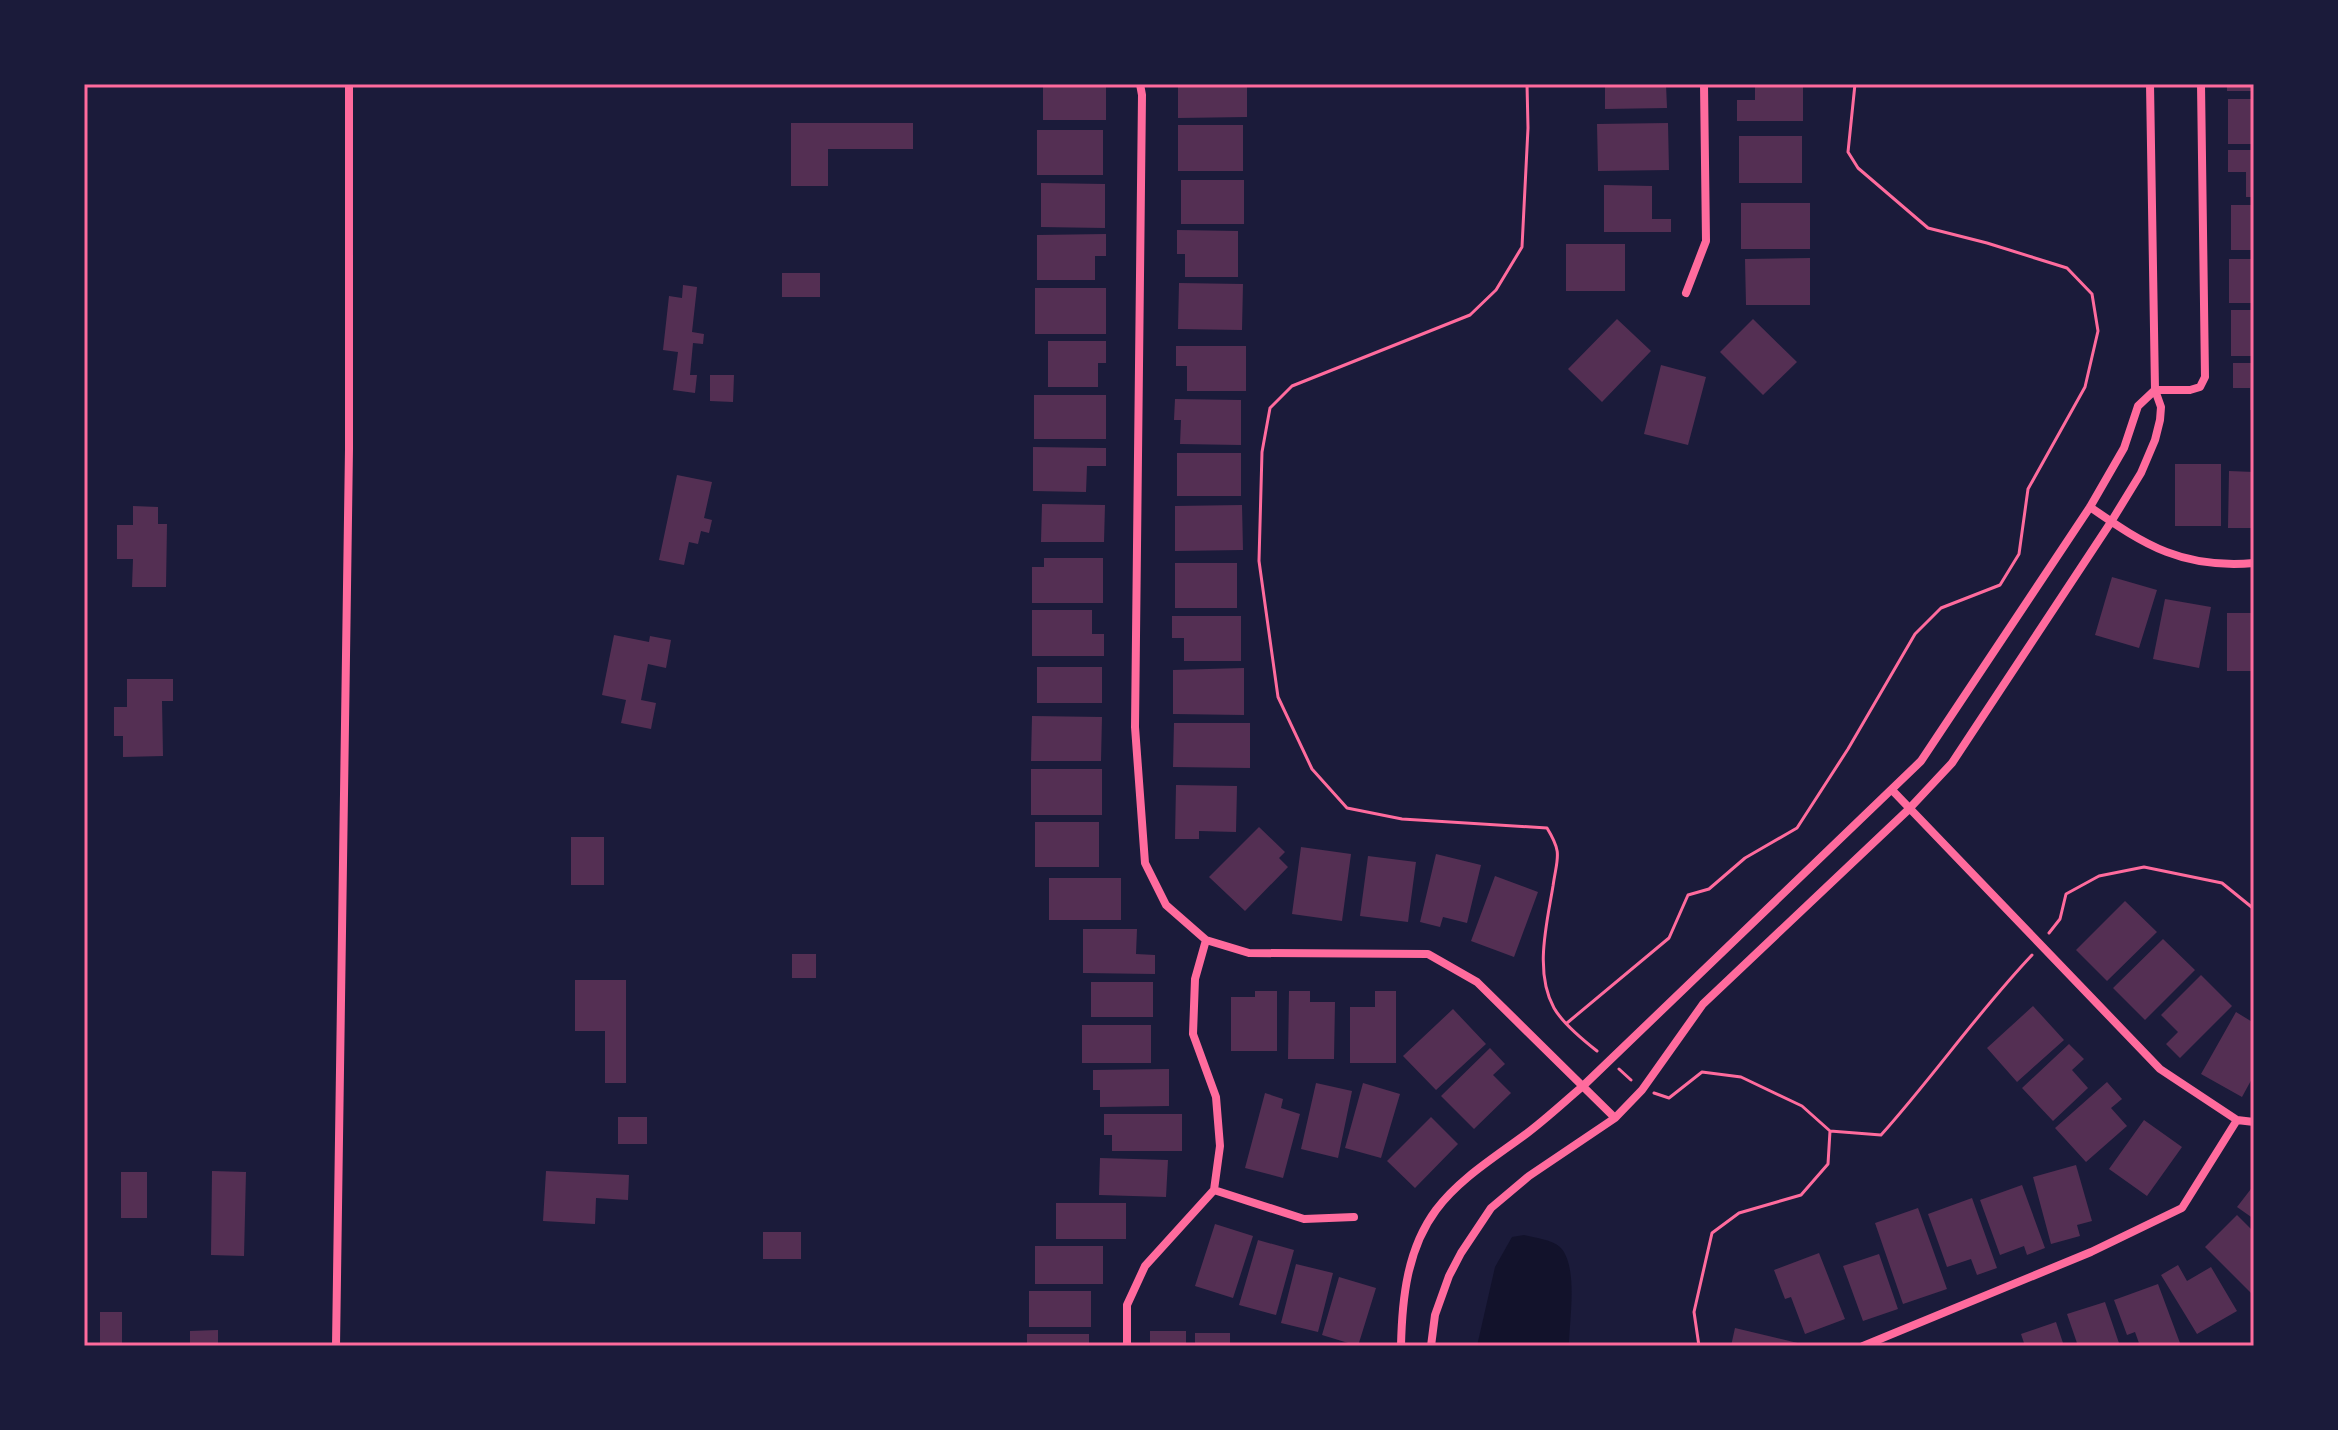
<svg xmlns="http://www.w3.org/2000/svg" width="2338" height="1430" viewBox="0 0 2338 1430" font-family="Raleway,sans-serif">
<rect width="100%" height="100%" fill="#1b1b3a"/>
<path fill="#12122b" d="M1524,1235c11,3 27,4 36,12 19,19 9,74 9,99h-92l18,-79 17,-30z"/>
<path fill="#542f53" d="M1043,84h63v36h-63z
M1178,84h69v33l-69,1z
M1605,84h61l1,24 -62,1z
M1755,84h48v37h-66v-21h18z
M2227,84h27v7h-27z
M2228,99h26v45h-26z
M791,123h122v26h-85v37h-37z
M1668,123l1,47 -71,1 -1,-47z
M1178,125h65v46h-65z
M1037,130h66v45h-66z
M1739,136h63v47h-63z
M2228,150h26v47h-8v-25h-18z
M1181,180h63v44h-63z
M1041,183l64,1v44l-64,-1z
M1604,185l48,1v33h19v13h-67z
M1741,203h69v46h-69z
M2231,205h23v45h-23z
M1177,230l61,1v46h-53v-23h-8z
M1106,234v22h-11v24h-58v-45z
M1566,244h59v47h-59z
M1810,258v47h-64l-1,-46z
M2229,259h25v44h-25z
M782,273h38v24h-38z
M1179,283l64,1 -1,46 -64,-1z
M683,285l14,2 -5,45 12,2 -1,10 -10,-1 -3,32h7l-2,18 -22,-3 5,-38 -15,-2 6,-54 13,2z
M1035,288h71v46h-71z
M2231,310h23v46h-23z
M1617,319l34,32 -49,51 -34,-33z
M1753,319l44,43 -34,33 -43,-43z
M1048,341h58v22h-8v24h-50z
M1176,346h70v45h-59v-25h-11z
M2233,363h21v47h-4v-22h-17z
M1661,365l45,12 -18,68 -44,-11z
M710,375h24l-1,27 -23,-1z
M1034,395h72v44h-72z
M1175,399l66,1v45l-61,-1 1,-24h-7z
M1033,447l73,1v18h-19l-1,26 -53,-1z
M1177,453h64v43h-64z
M2175,464h46v62h-46z
M2229,471l25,1v56h-26z
M677,475l35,7 -8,36 8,2 -3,13 -8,-2 -3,13 -9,-2 -5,23 -25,-5z
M1042,504l63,1 -1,37h-63z
M1242,505l1,45 -68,1v-45z
M133,506l25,1v17h9l-1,63h-34l1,-28h-16v-34h16z
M1044,558h59v45h-71v-36h12z
M1175,563h62v45h-62z
M2112,577l45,13 -18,58 -44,-13z
M2165,599l46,8 -12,61 -46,-9z
M1032,610h60v24h12v22h-72z
M2227,613h27v58h-27z
M1172,616h69v45h-57v-23h-12z
M614,635l35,7 1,-6 21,4 -5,28 -18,-4 -7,36 15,3 -5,26 -30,-6 5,-23 -24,-5z
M1037,667h65v36h-65z
M1244,668v47l-71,-1v-44z
M127,679h46v22h-11l1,55 -40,1v-21h-9v-29h13z
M1032,716l70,1 -1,44h-70z
M1174,723h76v45l-77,-1z
M1031,769h71v46h-71z
M1176,785l61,1 -1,46 -37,-1v8h-24z
M1035,822h64v45h-64z
M1259,827l26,25 -6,6 9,9 -43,44 -36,-34z
M571,837h33v48h-33z
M1301,847l50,7 -9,67 -50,-7z
M1436,854l45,11 -14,58 -24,-6 -3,10 -20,-5z
M1368,856l48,6 -8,60 -48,-6z
M1495,876l43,16 -24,65 -43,-16z
M1049,878h72v42h-72z
M2125,901l32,31 -50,49 -31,-31z
M1083,929h54l-1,25 19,1v19l-72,-1z
M2163,939l32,31 -50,50 -32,-32z
M792,954h24v24h-24z
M2201,975l31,31 -52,52 -14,-14 12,-12 -17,-17z
M575,980h51v103h-21v-52h-30z
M1091,982h62v35h-62z
M1255,991h22v60h-46v-54h24z
M1289,991h21v11h25l-1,57h-46z
M1375,991h21v72h-46v-56h25z
M2033,1006l31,34 -47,42 -30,-34z
M1453,1009l33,35 -50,46 -33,-34z
M2236,1012l18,11v52l-12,22 -41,-23z
M1082,1025h69v38h-69z
M2069,1044l15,15 -12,11 16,18 -35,33 -31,-33z
M1490,1048l15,16 -12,11 18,18 -37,36 -33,-33z
M1169,1069v37l-69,1v-17h-7v-20z
M2107,1082l15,17 -11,9 16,18 -41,36 -31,-34z
M1316,1083l36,8 -14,67 -37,-9z
M1363,1083l37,11 -19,64 -36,-10z
M1265,1093l18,6 -2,9 19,6 -17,64 -38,-10z
M1104,1114h78v37h-70v-16h-8z
M618,1117h29v27h-29z
M1431,1117l27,27 -43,44 -28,-27z
M2144,1120l38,27 -35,49 -38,-27z
M1100,1158l68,2 -2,37 -67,-2z
M2076,1165l16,56 -15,4 3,11 -29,8 -18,-67z
M212,1171l34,1 -2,84 -33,-1z
M546,1171l83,4 -1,25 -32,-2 -1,26 -52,-3z
M121,1172h26v46h-26z
M2022,1185l23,63 -18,7 -3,-9 -24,9 -20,-55z
M2254,1185v34l-17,-12z
M1972,1198l25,70 -20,7 -6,-16 -24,8 -19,-53z
M1056,1203h70v36h-70z
M1918,1208l29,81 -44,15 -28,-81z
M2237,1215l17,17v64l-49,-49z
M1215,1224l38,12 -20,62 -38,-12z
M763,1232h38v27h-38z
M1258,1240l36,10 -18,65 -37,-10z
M1035,1246h68v38h-68z
M1819,1253l26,66 -40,15 -14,-37 -6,2 -11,-29z
M1879,1254l19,55 -35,12 -20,-55z
M1296,1264l37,9 -15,59 -37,-9z
M2178,1265l9,16 24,-14 26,44 -40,23 -36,-59z
M1339,1277l37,11 -18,58 -36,-11z
M2158,1284l22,59 -8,3h-32l-5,-14 -8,3 -13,-35z
M1029,1291h62v36h-62z
M2105,1302l15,44h-42l-11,-32z
M100,1312h22v34h-22z
M2056,1322l8,24h-39l-4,-12z
M1735,1328l71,17v1h-75z
M218,1330v16h-28v-15z
M1150,1331h36v15h-36z
M1195,1333h35v13h-35z
M1027,1334h62v12h-62z"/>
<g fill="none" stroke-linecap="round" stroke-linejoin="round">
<path stroke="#ff6b9d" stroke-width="3" d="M1527,84l1,44 -6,119 -26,43 -26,25 -178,71 -22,22 -8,44 -3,109 19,136 34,72 35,39 55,11 145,9c16,26 10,29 6,58 -6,37 -19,86 1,122 9,16 29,32 43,43
M2049,933l11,-14 6,-25 33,-18 45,-9 78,16 32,26
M1567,1023l102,-85 19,-43 21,-6 36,-31 52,-30 51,-79 67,-115 26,-26 59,-23 19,-31 9,-65 57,-102 13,-56 -6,-37 -25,-26 -80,-25 -59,-15 -70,-60 -10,-16 7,-68
M1619,1069l12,11
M1654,1093l15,5 33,-26 39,5 61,29 28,25 51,4c52,-58 97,-123 151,-180
M1699,1346l-5,-34 18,-79 27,-20 62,-18 27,-31 2,-33"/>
<path stroke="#ff6b9d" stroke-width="8" d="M1140,84l2,11 -7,632 10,136 21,42 40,35 43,13 179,1 49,28 138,136
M1686,293l20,-52 -2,-157
M2155,390h35l10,-3 5,-10 -4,-293
M2090,507c56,39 93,62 164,56
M1892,790l268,279 77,51 17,2
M1214,1190l90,29 50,-2
M336,1346l13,-897v-365
M1127,1346v-41l18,-39 69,-76 6,-44 -4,-49 -23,-63 2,-55 11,-39
M1401,1346c1,-47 6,-97 35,-136 23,-31 59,-53 90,-76 20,-15 38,-32 57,-48l338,-325 169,-254 34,-59 14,-42 17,-16
M1431,1346l4,-31 14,-39 12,-23 30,-45 38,-32 86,-58 27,-28 61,-86 205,-194 44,-47 159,-241 30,-49 14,-33 5,-20 1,-13 -6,-17 -5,-306
M1863,1346l228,-94 91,-44 55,-88"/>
</g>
<rect width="2338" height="1430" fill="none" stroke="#1b1b3a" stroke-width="172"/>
<rect x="86" y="86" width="2166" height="1258" fill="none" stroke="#ff6b9d" stroke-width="3"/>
</svg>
